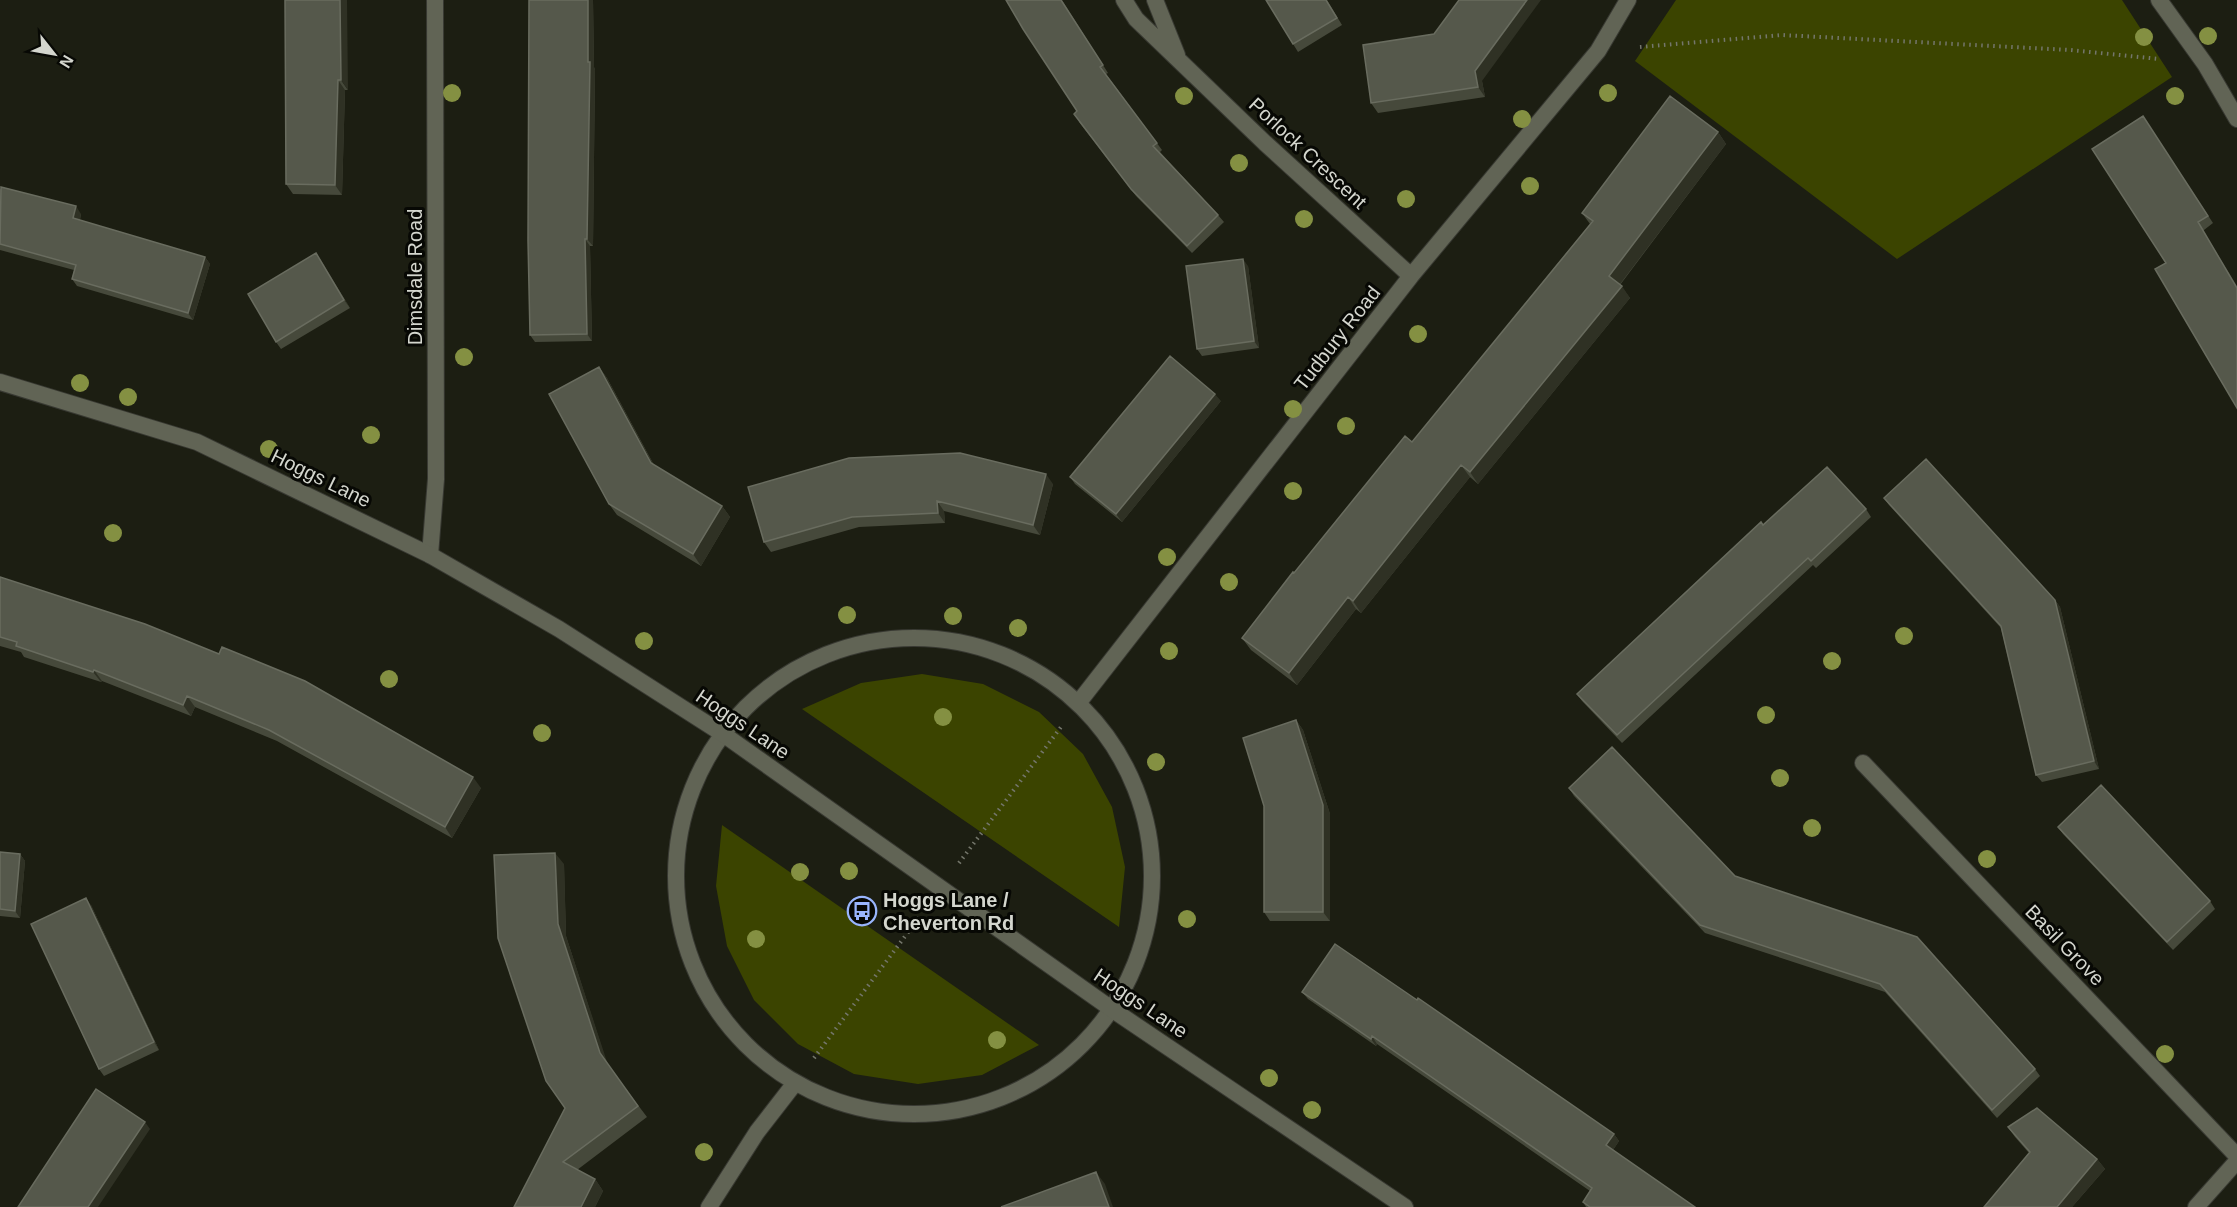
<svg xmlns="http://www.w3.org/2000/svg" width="2237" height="1207" viewBox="0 0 2237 1207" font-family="Arial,sans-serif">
<rect width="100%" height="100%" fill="#1c1e12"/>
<path fill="#3b4400" d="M1676,0h446l50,77 -275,182 -262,-198z
M922,674l61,10 56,28 44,42 29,53 13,60 -6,60 -317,-218 59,-26z
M722,825l317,220 -57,30 -64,9 -64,-10 -56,-30 -44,-44 -27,-54 -11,-60z"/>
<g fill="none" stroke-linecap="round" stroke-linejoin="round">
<g stroke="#383932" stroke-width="18">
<path id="minor" d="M1124,0l12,19 129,124 146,133
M1155,0l22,55
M2159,0l46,64 32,55
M430,555l6,-76 -1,-479
M676 876a238 238 0 1 1 476 0a238 238 0 1 1-476 0Z
M1079,702l332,-426 187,-225 30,-51
M1863,763l374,393
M709,1207l48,-75 38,-49
M2196,1207l41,-46"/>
</g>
<g stroke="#383932" stroke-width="18">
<path id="tertiary" d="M0,382l197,60 233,113 129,74 164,105 390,276 292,197"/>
</g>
<path stroke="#74766b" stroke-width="4" stroke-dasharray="1.5 4.5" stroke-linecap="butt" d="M1640,47l142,-12 288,15 89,9
M959,863l102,-136
M814,1058l107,-143"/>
<use href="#minor" stroke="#616455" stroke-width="16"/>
<use href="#tertiary" stroke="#616455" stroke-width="16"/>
</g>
<g fill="#849042">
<circle cx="2208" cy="36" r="9"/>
<circle cx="2144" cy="37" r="9"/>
<circle cx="452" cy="93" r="9"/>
<circle cx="1608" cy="93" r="9"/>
<circle cx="1184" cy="96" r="9"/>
<circle cx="2175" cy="96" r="9"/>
<circle cx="1522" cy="119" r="9"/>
<circle cx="1239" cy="163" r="9"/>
<circle cx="1530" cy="186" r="9"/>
<circle cx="1406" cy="199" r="9"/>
<circle cx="1304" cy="219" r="9"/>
<circle cx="1418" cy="334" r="9"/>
<circle cx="464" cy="357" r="9"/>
<circle cx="80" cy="383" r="9"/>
<circle cx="128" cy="397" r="9"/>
<circle cx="1293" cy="409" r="9"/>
<circle cx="1346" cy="426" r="9"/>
<circle cx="371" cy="435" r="9"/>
<circle cx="269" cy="449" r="9"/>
<circle cx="1293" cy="491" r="9"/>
<circle cx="113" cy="533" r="9"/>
<circle cx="1167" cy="557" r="9"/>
<circle cx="1229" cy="582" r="9"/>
<circle cx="847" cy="615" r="9"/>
<circle cx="953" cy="616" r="9"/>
<circle cx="1018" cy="628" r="9"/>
<circle cx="1904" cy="636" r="9"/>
<circle cx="644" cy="641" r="9"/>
<circle cx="1169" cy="651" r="9"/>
<circle cx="1832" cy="661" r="9"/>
<circle cx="389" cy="679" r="9"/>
<circle cx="1766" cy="715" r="9"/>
<circle cx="943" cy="717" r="9"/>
<circle cx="542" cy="733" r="9"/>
<circle cx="1156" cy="762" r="9"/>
<circle cx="1780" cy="778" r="9"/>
<circle cx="1812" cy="828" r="9"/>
<circle cx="1987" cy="859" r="9"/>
<circle cx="849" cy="871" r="9"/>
<circle cx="800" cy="872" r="9"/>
<circle cx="1187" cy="919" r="9"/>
<circle cx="756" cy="939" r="9"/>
<circle cx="997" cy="1040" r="9"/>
<circle cx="2165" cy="1054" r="9"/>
<circle cx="1269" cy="1078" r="9"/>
<circle cx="1312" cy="1110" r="9"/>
<circle cx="704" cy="1152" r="9"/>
</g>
<path fill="#46493b" d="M285,0l63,90h-3l-3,105 -49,-1 -7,-10z
M529,0h64l1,67 1,3 -2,176h-3l2,95 -57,1 -5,-7z
M1062,0l46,73 -2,1 56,76 -2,2 58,63 6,7 -32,31 -56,-57 -57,-74z
M1266,0h61l15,25 -44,27z
M1482,81l3,16 -107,16 -7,-10z
M2143,116l70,107 -9,7 -38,33z
M1718,132l8,12 -106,141 10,13 -152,186 -8,-7 -109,136 -5,-4 -59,76 -46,-35 -9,-12 52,-65 118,-131 178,-218 -8,-11z
M0,189l81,25 -1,6 125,37 5,7 -17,56 -116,-34 -5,-7 2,-9 -74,-20z
M316,253l34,55 -69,41 -5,-7z
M1248,266l11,82 -57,8 -5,-7z
M599,367l8,11 47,87 68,41 8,11 -29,49 -84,-51 -8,-11z
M1221,401l-99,121 -47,-38 -5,-7z
M1053,484l-13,51 -96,-24 1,12 -86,4 -88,25 -7,-10 -16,-55z
M1884,498l171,102 5,7 39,162 -57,13 -6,-7 -35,-147 -112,-123z
M1866,509l5,8 -55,51 -3,-3 -191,178 -40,-42 -5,-7 186,-169z
M0,577l481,211 -29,50 -175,-97 -82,-34 -4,9 -89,-35 -1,1 -77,-25 -3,-5 -21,-6z
M1296,720l7,10 27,84v107h-60l-6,-9z
M1569,788l166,88 300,193 5,7 -43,42 -112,-126 -180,-59 -131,-137z
M2058,827l152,74 5,8 -42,41 -110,-116z
M0,852l20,2 5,7 -5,57 -20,-2z
M564,864l2,72 41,128 40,53 -70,53 18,9 8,12 -8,16h-81l51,-99z
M91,905l68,145 -55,26 -5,-7z
M1302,992l312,142 5,7 -6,9 82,57h-109l-3,-5 7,-11 -213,-147 -1,2 -68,-47z
M2008,1127l89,32 8,10 -33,38h-88l45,-54 -14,-16z"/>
<path fill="#2f3124" d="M340,0h7l1,90 -7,-10z
M588,0h5l1,67 1,3 -2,176 -6,-7z
M1527,0h14l-59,81 3,16 -7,-10 -3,-16z
M338,80l7,10 -3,105 -7,-10z
M1718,132l8,12 -109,144 -8,-12z
M76,206l5,8 -3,12 -5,-8z
M2198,222l39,64v2z
M585,239l5,7 2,95 -5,-7z
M316,253l5,7 29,48 -6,-8z
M205,257l5,7 -17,56 -5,-7z
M1243,259l5,7 11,82 -5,-7z
M1622,286l8,12 -152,186 -8,-12z
M599,367l8,11 52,97 -8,-12z
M1215,394l6,7 -99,121 -6,-8z
M1461,465l9,12 -109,136 -8,-12z
M1046,474l7,10 -13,51 -7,-10z
M937,501l7,10 1,12 -7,-10z
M722,506l8,11 -29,49 -8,-12z
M1348,597l8,12 -59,76 -8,-12z
M2055,600l5,7 39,162 -5,-8z
M94,670l8,11 -1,1 -8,-10z
M187,696l8,11 -4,9 -8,-11z
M1296,720l7,10 27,84v107l-7,-9z
M473,777l8,11 -29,50 -7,-11z
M555,853l9,11 2,72 42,129 -8,-12 -42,-129z
M20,854l5,7 -5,57 -5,-7z
M86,898l5,7 68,145 -5,-8z
M1372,1036l5,8 -1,2 -5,-7z
M145,1122l5,7 -52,78h-10z
M1614,1134l5,7 -8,12 -5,-8z
M2097,1159l8,10 -33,38h-15z
M1096,1172l9,12 8,23h-4z
M595,1179l8,12 -8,16h-14z"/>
<path fill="#55584b" stroke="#696c5f" stroke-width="1.5" d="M285,0h55l1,80h-3l-3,105 -49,-1z
M529,0h59v62h2l-3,177h-2l2,95 -57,1 -2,-94z
M1006,0h55l42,65 -3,2 57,76 -4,3 65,69 -31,31 -56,-57 -57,-75 3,-3 -54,-82z
M1266,0h60l11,18 -44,26z
M1459,0h68l-52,71 3,16 -107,16 -8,-58 71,-11z
M1670,96l48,36 -109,144 13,10 -152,186 -9,-7 -108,136 -5,-4 -59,76 -47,-35 51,-66 1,1 111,-137 7,6 181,-221 -11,-8z
M2143,116l65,100 -10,6 39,66v120l-82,-139 11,-6 -74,-114z
M1,187l75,19 -3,12 132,39 -17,56 -116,-34 4,-14 -76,-21z
M316,253l28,47 -68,42 -28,-48z
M1243,259l11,82 -57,8 -11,-83z
M1170,356l45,38 -99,120 -46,-37z
M599,367l52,96 71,43 -29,48 -84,-50 -60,-110z
M960,453l86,21 -13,51 -96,-24 1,12 -86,4 -88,25 -16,-55 101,-29z
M1926,459l129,141 39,161 -58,14 -35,-149 -117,-128z
M1827,467l39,42 -55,52 -3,-3 -191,177 -40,-41 184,-172 2,3z
M0,577l145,47 74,30 3,-7 83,34 168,96 -28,50 -176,-97 -82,-34 -4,9 -89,-35 -1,2 -77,-26 1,-4 -17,-5z
M1296,720l27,85v107h-59v-106l-21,-68z
M1612,747l123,129 182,61 118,132 -43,41 -112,-126 -180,-59 -131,-137z
M2101,785l109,116 -43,41 -109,-115z
M0,852l20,2 -5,57 -15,-2z
M555,853l3,71 42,129 38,53 -75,56 32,17 -14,28h-67l51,-99 -19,-27 -48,-143 -4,-83z
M86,898l68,144 -55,27 -68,-145z
M1335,944l82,56 1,-2 196,136 -8,11 89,62h-105l-7,-5 9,-14 -220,-152 -1,3 -69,-47z
M96,1089l49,33 -57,85h-70z
M2037,1108l60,51 -40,48h-73l46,-55 -22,-25z
M1096,1172l13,35h-108z"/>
<defs>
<g id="bus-ring" transform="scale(1.5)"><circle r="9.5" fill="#070804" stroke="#99b5fd" stroke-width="1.5"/><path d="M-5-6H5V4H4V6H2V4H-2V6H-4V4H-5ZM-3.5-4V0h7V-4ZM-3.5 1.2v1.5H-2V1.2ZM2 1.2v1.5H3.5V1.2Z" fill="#99b5fd"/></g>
</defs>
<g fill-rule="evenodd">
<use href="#bus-ring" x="862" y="911"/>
</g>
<g text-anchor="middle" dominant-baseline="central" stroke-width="6" stroke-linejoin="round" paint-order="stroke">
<g font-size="20" fill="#d4d6ce" stroke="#070804">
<text transform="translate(1308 153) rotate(43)">Porlock Crescent</text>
<text transform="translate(415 277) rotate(-90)">Dimsdale Road</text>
<text transform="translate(1337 338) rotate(-52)">Tudbury Road</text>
<text transform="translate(321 478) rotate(26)">Hoggs Lane</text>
<text transform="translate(743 724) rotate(34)">Hoggs Lane</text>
<text transform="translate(2065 945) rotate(46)">Basil Grove</text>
<text transform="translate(1141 1003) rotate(34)">Hoggs Lane</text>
</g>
<g font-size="20" font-weight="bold" fill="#d4d6ce" stroke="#070804" text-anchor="start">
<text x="883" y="900">Hoggs Lane /<tspan x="883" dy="23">Cheverton Rd</tspan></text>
</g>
</g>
<g transform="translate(54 54) rotate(121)" stroke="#070804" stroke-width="4.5" paint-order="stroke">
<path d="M0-4.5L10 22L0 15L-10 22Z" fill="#d4d6ce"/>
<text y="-9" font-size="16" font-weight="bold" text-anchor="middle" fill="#d4d6ce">N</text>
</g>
</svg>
